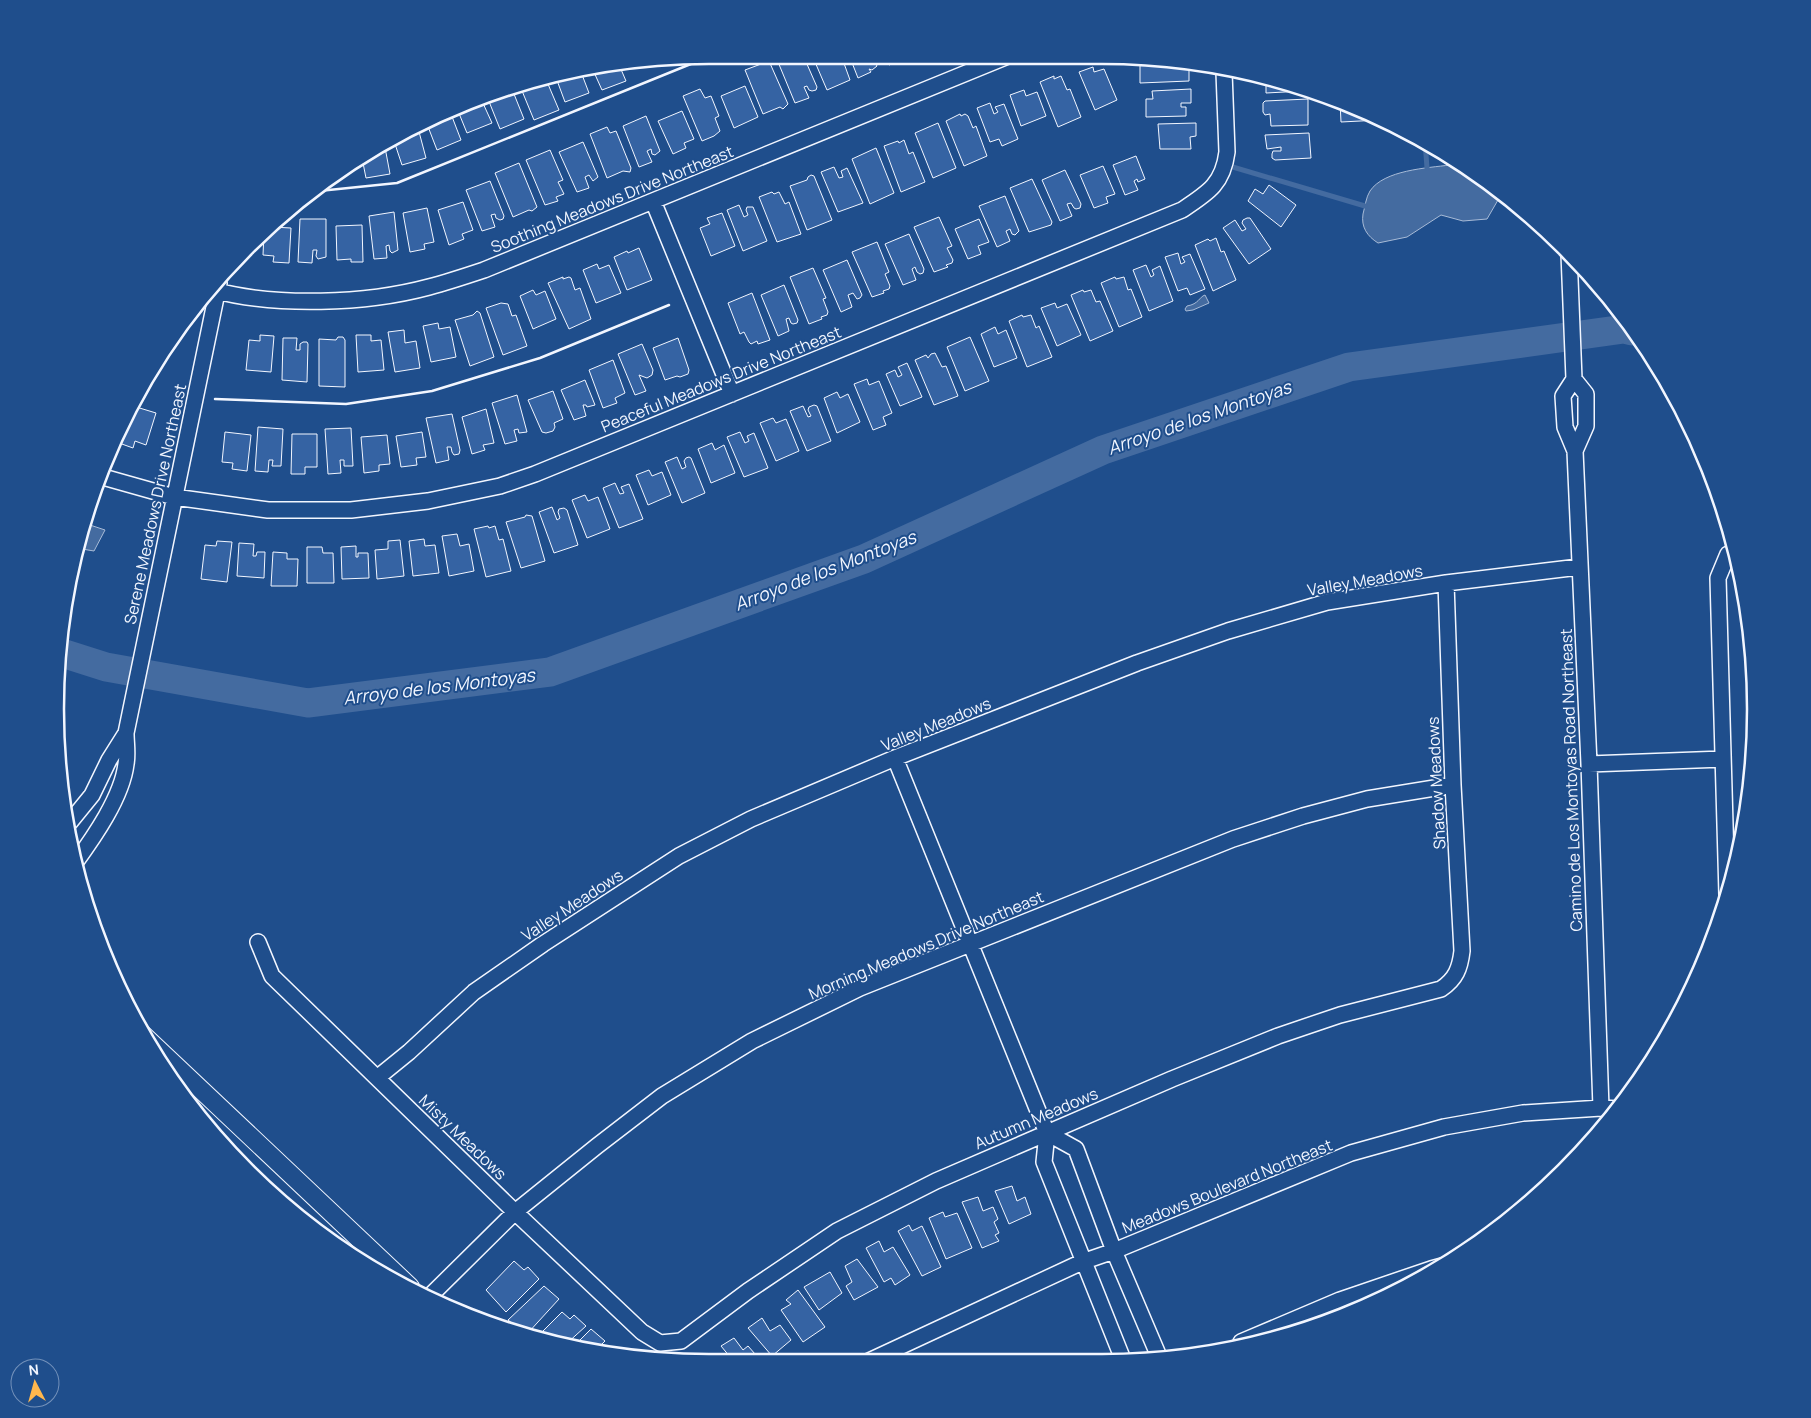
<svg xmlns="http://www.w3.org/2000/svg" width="1811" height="1418" viewBox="0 0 1811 1418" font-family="Manrope,sans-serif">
<rect width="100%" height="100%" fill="#1f4e8c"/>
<path fill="#446ba0" stroke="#a8bbd7" d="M1450,165l14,1 32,21 2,13 -11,19 -24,2 -22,-6 -34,22 -29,6c-11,-7 -17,-16 -15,-29 2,-7 3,-17 7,-23 14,-21 57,-23 80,-26z
M1205,295l4,8 -16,7 -7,1 -1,-2 2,-3c12,-2 12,-9 18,-11z
M84,523l21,7 -11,21 -18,-3 1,-8z"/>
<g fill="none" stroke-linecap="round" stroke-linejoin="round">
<path stroke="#446ba0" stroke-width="5" d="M1425,141l2,27
M1226,165l139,41"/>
<path stroke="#446ba0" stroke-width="29" d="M62,653l44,14 202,36 242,-31 314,-113 239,-109 246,-83 275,-38 8,2"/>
</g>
<path fill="#3563a3" stroke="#f2f6ff" d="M796,55h7l14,32 -1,3 -4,1 -3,-1 -2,-4 -3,1 5,11 -14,5 -17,-41z
M812,55h29l9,25 -23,10z
M849,55l23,1 5,10 -5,4 -3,-1 2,3 -13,6z
M886,56h27l-24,9z
M1140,57h7l42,8v16l-49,2z
M769,61l19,43 -5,5 -3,-2 -17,7 -18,-44z
M620,67l6,14 -24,9 -9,-20z
M1093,67l1,5 10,-3 13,31 -22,10 -16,-38z
M581,72l8,21 -24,9 -10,-27z
M1054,76v3l7,-3 6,14 3,-1 11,28 -23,10 -18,-45z
M539,77h6l14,33 -25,10 -14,-34z
M1266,81l38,7v3l-38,2z
M745,86l13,31 -24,11 -13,-32z
M512,89l12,30 -24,10 -12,-30z
M700,89l5,9 6,-2 8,20 -4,2 5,13 -6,5 -12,5 -19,-45z
M1191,89v14h-10v4h5v9l-40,1v-18h7l-1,-8z
M1024,90l2,6 11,-4 9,24 -25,10 -11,-31z
M1308,99v26l-37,1 -1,-12 -5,1 -2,-3v-9l2,-2z
M482,101l10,22 -25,10 -9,-22z
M1340,102l40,18 -39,2z
M990,103l4,11 4,-2 -3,-5 9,-3 14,35 -16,7 -3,-7 -9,3 -13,-34z
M682,111l12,28 -10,4 2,5 -13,6 -15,-33z
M451,114l10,26 -24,10 -10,-26z
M960,114l1,2 4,-2 3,2 5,12 3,-2 11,30 -23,10 -18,-45z
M646,116l14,35 -5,4 -3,-1 -1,-5 -4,2 5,11 -13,5 -16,-41z
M938,123l18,45 -23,10 -18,-45z
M1196,123v13l-6,1 1,12h-31l-2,-25z
M607,127l3,6 6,-2 15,37 -1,4 -7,-1 -16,7 -17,-44z
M418,128l8,30 -24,7 -9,-27z
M1309,133l2,25 -36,2 -3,-2v-4l1,-3h8v-4l-14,2 -2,-14z
M904,140l5,14 4,-2 12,30 -24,10 -17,-46 14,-5 1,2z
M384,142l6,32 -24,4 -4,-20z
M583,142l15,35 -5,4 -4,-6 -4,2 4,11 -12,4 -18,-40z
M876,148l18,45 -24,11 -18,-45z
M550,150l13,30 -5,2 6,12 -8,3 2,4 -13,4 -19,-45z
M1136,156l9,23 -7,3 -1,-3 -3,2 4,9 -13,5 -12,-30z
M519,163l18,44 -5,4 -3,-1 -16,7 -18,-44z
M1103,166l12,28 -9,3 2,6 -14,5 -14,-33z
M834,167l5,11 4,-1 -2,-6 6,-3 16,35 -25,9 -17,-40z
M1065,170l16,34 -1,4 -4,1 -2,-1 -3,-5 -4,1 5,12 -12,5 -18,-41z
M811,175l3,1 18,44 -25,10 -17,-44 17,-6 1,-3z
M1032,179l20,43 -1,3 -22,7 -19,-44z
M490,181l14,35 -1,3 -3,1 -4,-2 -1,-4 -4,1 4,12 -13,4 -16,-41z
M1269,185l27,20 -15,22 -33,-26 7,-12 8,5z
M772,192l2,2 5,-2 6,12 4,-2 12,32 -24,8 -18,-45z
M1005,196l14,35 -4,4 -3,-1 -2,-5 -4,2 4,10 -13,6 -18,-41z
M463,202l10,28 -11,4 2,5 -15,6 -11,-35z
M739,205l5,12 4,-2 -2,-5 1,-3h6l14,34 -24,10 -16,-41z
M427,208l7,34 -10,2 1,5 -15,3 -7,-39z
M394,212l4,38 -6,3 -2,-2 -1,-6 -3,1 1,12 -13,1 -5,-43z
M722,213l13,33 -24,10 -11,-28 10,-4 -3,-6z
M939,217l13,29 -5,2 6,12 -1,3 -6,2 2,2 -14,5 -20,-45z
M1247,218h3l21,31 -22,15 -26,-36 12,-8 7,11 4,-2 -4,-6 1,-3z
M300,219h26v38l-8,2 -2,-3 1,-6h-4l-1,13 -14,-1z
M979,219l10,23 -11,4 3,8 -13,5 -13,-30z
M362,225l1,37h-12v-3l-14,1 -1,-34z
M272,227l19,1 -2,35 -16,-1 1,-6 -11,-1 1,-22z
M909,234l15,35 -1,4 -3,1 -3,-2 -2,-5 -3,2 4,11 -13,5 -18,-41z
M1216,238l5,14 3,-1 12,29 -23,11 -18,-46 13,-6 2,2z
M877,242l12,30 -4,2 5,12 -1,3 -6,2 1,2 -12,4 -20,-45z
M639,248l13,32 -25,10 -13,-33 13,-6 1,2z
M1178,253l3,11 4,-2 -3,-5 8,-3 15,35 -15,6 -3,-7 -9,3 -13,-34z
M847,260l15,35 -2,3 -3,1 -4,-6 -5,2 4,12 -11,5 -18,-42z
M597,264l2,5 10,-4 12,28 -25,10 -13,-33z
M1146,265l5,12 3,-2 -2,-5 8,-4 13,35 -24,10 -16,-41z
M813,268l13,30 -3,1 5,13 -1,3 -6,2 1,2 -13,5 -19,-47z
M563,277v2l6,-2 2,1 4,12 5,-2 11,31 -22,10 -21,-46z
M1115,277l1,2 8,-2 4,13 3,-1 11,28 -23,10 -18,-44z
M784,285l14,35 -1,3 -4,1 -2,-1 -2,-5 -3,1 3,12 -11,5 -17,-41z
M533,290l3,5 9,-4 11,28 -23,10 -13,-33z
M1083,290l1,2 7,-2 5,12 4,-1 13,30 -23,10 -19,-46z
M752,293l18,47 -12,4 -1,-3 -6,3 -2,-2 -5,-10 -4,2 -12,-31z
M501,303l7,1 4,12 4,-1 11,31 -24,9 -17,-47z
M1055,303l2,5 10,-4 14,31 -24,11 -16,-38z
M477,311l3,2 14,44 -24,9 -15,-46 18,-5z
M1022,315l1,2 8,-2 5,13 3,-2 13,31 -25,10 -18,-46z
M438,323l1,6 11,-2 6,30 -25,5 -8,-36z
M995,327l3,7 8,-4 11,28 -23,9 -13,-33z
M404,330l1,13 11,-2 4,27 -25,4 -7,-40z
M260,335l14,1 -3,36 -25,-2 3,-30 11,1z
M356,335h15v6l10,-1 3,30 -26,2z
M338,337h5l2,3v47l-26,-1v-47l17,1z
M970,337l19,44 -24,10 -18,-44z
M283,338h14l-1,12h4v-6l3,-2h4l1,2 -1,38 -25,-2z
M678,338l11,32 -1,4 -8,3 -3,-1 -12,4 -12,-32z
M642,344l11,26 -1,5 -5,3 -8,-3 7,16 -11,4 -17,-41z
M169,348l-7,19 -6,-2z
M935,353l7,14 4,-1 12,30 -24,9 -19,-45 11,-5 2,3 3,-4z
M613,360l12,33 -10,5 2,5 -14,5 -14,-38z
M907,363l15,34 -22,9 -14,-32 9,-4 3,7 4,-2 -4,-8z
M867,379l2,6 10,-4 13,32 -9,4 3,8 -13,5 -19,-46z
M585,380l10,25 -8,2 -1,-2h-3l3,11 -12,4 -13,-30z
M553,391l10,28 -9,4 1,4 -2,4 -7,2 -4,-1 -14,-32z
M837,392l3,6 8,-4 12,28 -23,11 -13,-35z
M517,395l10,37 -8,1 -1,-4 -4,1 3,11 -12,3 -13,-41z
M814,405l3,1 14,35 -24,10 -17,-40 13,-5 5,11 3,-1 -3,-6 1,-3z
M133,406l23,7 -10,32 -11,-4 -2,7 -14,-5z
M486,409l8,34 -11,2 2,5 -13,4 -10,-37z
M452,414l8,36 -1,4 -5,1 -2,-3 -1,-5h-4l2,13 -13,3 -10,-45z
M773,418l3,5 10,-4 13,32 -23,10 -16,-38z
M258,427l25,2 -2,37h-9l1,-6h-4l-1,12 -13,-1z
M351,428l2,38h-9v-6h-4l1,13 -13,1 -3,-45z
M225,432l26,3 -4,36 -15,-2 1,-6 -11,-1z
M422,432l4,25 -10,1 1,7 -16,2 -5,-31z
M740,432l5,11 4,-2 -2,-5 7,-3 14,35 -24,9 -17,-40z
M292,434h25v33h-12v7h-14z
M387,435l3,29 -11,1v6l-15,2 -3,-36z
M712,443l3,7 9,-5 11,28 -24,10 -13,-34z
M677,457l5,12 4,-2 -2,-6 2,-3 3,-1 2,1 14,35 -23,10 -17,-41z
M649,470l3,6 10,-4 9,23 -23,10 -12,-30z
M615,483l5,11 4,-1 -3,-6 8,-3 14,35 -24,9 -16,-40z
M585,495l3,6 10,-4 12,32 -23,9 -15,-38z
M552,507l5,13 3,-2 -2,-6 1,-3 5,-1 3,2 11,35 -24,8 -15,-41z
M526,515l6,1 13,45 -24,7 -15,-46 19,-5z
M488,526l1,2 6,-2 4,14 4,-1 8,32 -25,6 -12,-48z
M457,534l3,12 9,-2 5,27 -25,5 -7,-40z
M424,539l1,7 10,-1 4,28 -26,3 -4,-35z
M400,540l4,36 -27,3 -2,-29 13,-1v-8z
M217,541l15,1 -5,40 -26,-3 4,-34 11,1z
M239,543l15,1 -1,12h3l1,-4h8l-1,26 -27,-2z
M356,546v11h2v-4h10l1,25 -27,1 -1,-32z
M307,547h15l1,6h10l1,30h-27z
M273,552l14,1v6h11l-1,27h-26z
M1012,1186l5,15 8,-4 6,17 -22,10 -14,-33z
M978,1197l5,14 10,-4 5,12 -4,3 5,11 -4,2 4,6 -17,7 -20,-46z
M943,1212l2,5 12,-4 15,35 -26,11 -17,-41z
M909,1225l3,6 10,-5 19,41 -19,9 -24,-45z
M879,1241l5,11 9,-5 17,28 -15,10 -4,-7 -7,4 -18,-34z
M857,1259l21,28 -24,13 -8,-14 6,-4 -7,-16z
M514,1261l10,9 4,-3 11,12 -33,33 -20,-22z
M830,1272l12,21 -23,17 -15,-23z
M544,1286l15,13 -32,35 -3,-1 -16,-13z
M798,1290l27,37 -22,15 -22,-32 10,-6 -5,-4z
M562,1312l8,7 4,-4 12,11 -21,19 -28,-8z
M762,1318l8,13 10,-6 11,15 -19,16 -24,-28z
M591,1329l14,12 -4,4 5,4 -3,4 -21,-3 -10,-2z
M734,1338l9,12 5,-4 15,17h-28l-14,-17z"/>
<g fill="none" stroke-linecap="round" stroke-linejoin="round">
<g stroke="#f2f6ff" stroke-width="18">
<path id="minor" d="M653,201l79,193
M1569,254l5,125 -11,17 2,31 10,24 14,313 12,344
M213,290c63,17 153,14 216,-3 19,-5 37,-11 55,-17l524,-214
M1574,379l12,15v32l-11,25
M103,477l71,20 94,13h83l77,-9 72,-15 35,-12 647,-264c26,-17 41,-26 45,-58l-3,-80
M895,758l152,375 -3,29 80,200
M1589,764l134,-5
M70,822l22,-27 17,-35 17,-27
M75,863c19,-26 47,-66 51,-99 2,-10 0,-21 0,-31l93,-450
M1727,895l-9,-317 10,-24 6,-2
M258,942l14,34 243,236 127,120 18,11 21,-2 67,-50 89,-60 99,-50 236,-102 106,-43 62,-21 101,-26c15,-10 19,-21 21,-38l-9,-166 -7,-202
M377,1078l32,-26 65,-60 69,-48 136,-88 72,-37 144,-61 242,-95 91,-32 99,-29 119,-19 133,-16
M1047,1133l29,16 38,102 46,108
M429,1297l86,-85 82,-66 65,-50 90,-55 108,-53 373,-149 70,-23 64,-17 86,-14
M1241,1342l99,-42 91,-31 11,-3
M867,1362l215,-100 32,-11 237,-98 93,-26 79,-14 78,-5 19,1"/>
</g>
<g stroke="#f2f6ff" stroke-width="20">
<path id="tertiary" d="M142,1034l268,253"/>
</g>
<use href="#minor" stroke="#1f4e8c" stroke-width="15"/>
<use href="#tertiary" stroke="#1f4e8c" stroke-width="18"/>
<path stroke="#f2f6ff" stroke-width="2.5" d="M319,191l78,-8 316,-128
M215,399l131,5 86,-13 108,-33 129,-53"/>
</g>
<g text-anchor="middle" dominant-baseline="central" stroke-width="4" stroke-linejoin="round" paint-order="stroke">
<g font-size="16" fill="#f2f6ff" stroke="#1f4e8c">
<text transform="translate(612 199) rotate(-22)">Soothing Meadows Drive Northeast</text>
<text transform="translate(721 379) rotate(-22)">Peaceful Meadows Drive Northeast</text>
<text transform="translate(155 504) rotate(-78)">Serene Meadows Drive Northeast</text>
<text transform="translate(1365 580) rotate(-10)">Valley Meadows</text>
<text transform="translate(936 724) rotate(-22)">Valley Meadows</text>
<text transform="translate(1571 780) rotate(-92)">Camino de Los Montoyas Road Northeast</text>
<text transform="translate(1436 783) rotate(-93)">Shadow Meadows</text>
<text transform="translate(572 905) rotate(-33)">Valley Meadows</text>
<text transform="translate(926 945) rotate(-23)">Morning Meadows Drive Northeast</text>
<text transform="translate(1036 1118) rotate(-23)">Autumn Meadows</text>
<text transform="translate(463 1137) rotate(44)">Misty Meadows</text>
<text transform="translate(1227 1186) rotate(-22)">Meadows Boulevard Northeast</text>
</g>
<g font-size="18" font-style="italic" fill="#f2f6ff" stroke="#1f4e8c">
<text transform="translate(1199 417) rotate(-19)">Arroyo de los Montoyas</text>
<text transform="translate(825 570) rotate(-21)">Arroyo de los Montoyas</text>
<text transform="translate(439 686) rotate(-7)">Arroyo de los Montoyas</text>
</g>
</g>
<path d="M0 0H1811V1418H0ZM709 64H1102A645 645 0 0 1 1747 709V709A645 645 0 0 1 1102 1354H709A645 645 0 0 1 64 709V709A645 645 0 0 1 709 64Z" fill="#1f4e8c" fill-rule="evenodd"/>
<path fill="none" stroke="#f2f6ff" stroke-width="2.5" d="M709 64H1102A645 645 0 0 1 1747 709V709A645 645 0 0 1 1102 1354H709A645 645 0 0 1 64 709V709A645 645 0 0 1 709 64Z"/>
<g transform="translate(35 1383) rotate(354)"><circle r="24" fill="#1f4e8c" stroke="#7391ba"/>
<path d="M0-4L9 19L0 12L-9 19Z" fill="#ffb74d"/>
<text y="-8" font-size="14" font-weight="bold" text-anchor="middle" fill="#f2f6ff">N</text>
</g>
</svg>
